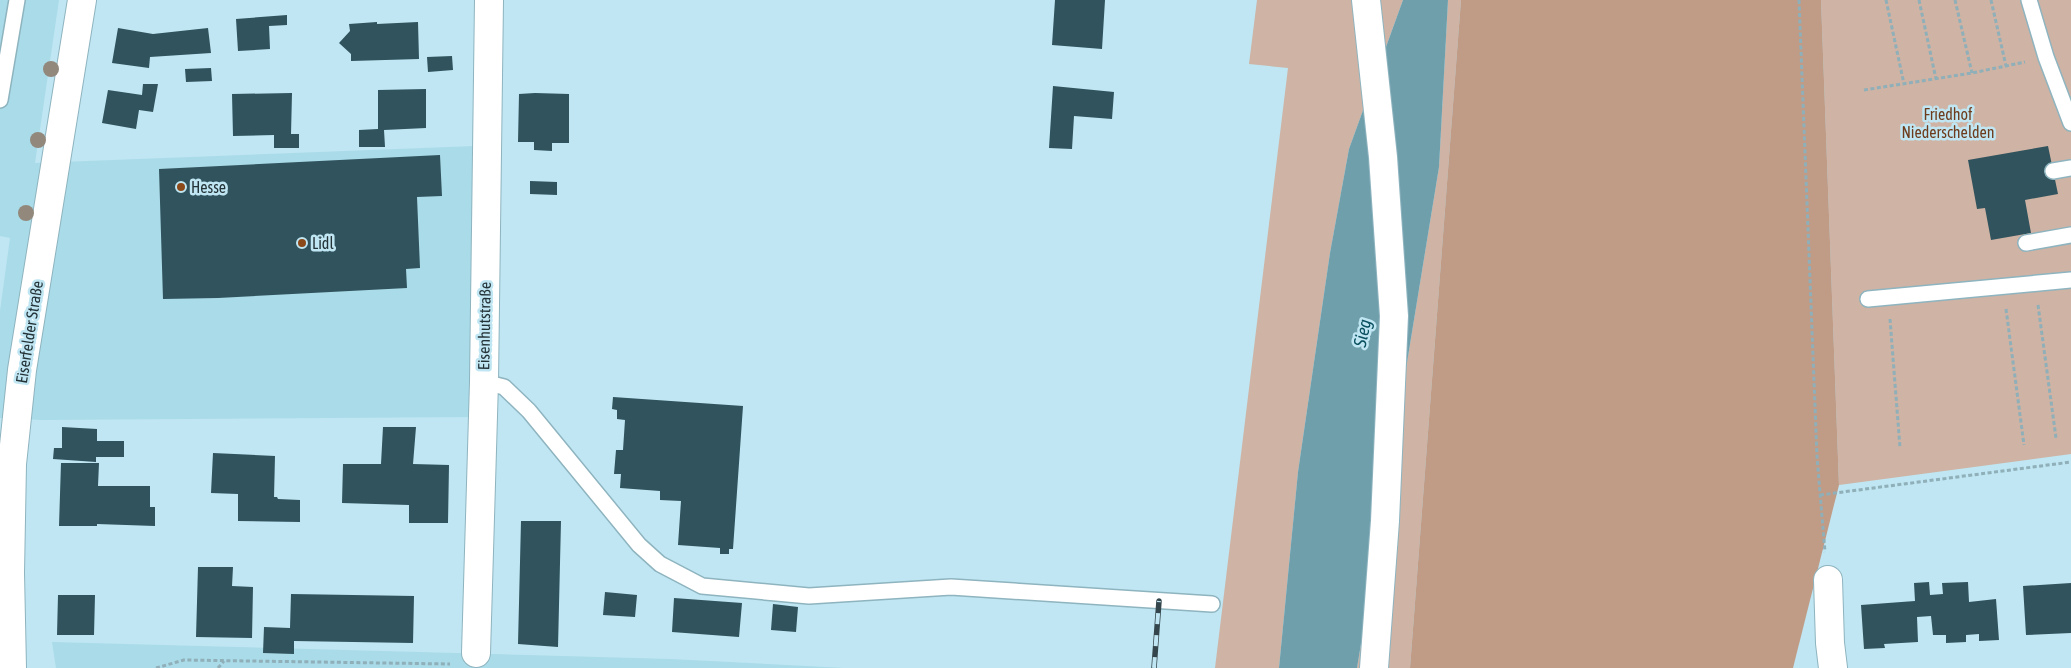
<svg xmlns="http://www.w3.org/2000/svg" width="2071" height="668" viewBox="0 0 2071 668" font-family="'Asap Condensed',sans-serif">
<rect width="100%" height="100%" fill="#bfe6f2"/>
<path fill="#aadbe8" d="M0,0h59l-24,163 440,-17 -1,271 -431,3 -43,-2v-107l10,-73 -10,-2z
M52,642l618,17 174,9h-788z"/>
<path fill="#cfb3a4" d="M1257,0h146l-54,149 -19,104 -32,219 -19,196h-64l73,-600 -39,-4z
M1448,0h13l-51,668h-53l82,-501z
M1821,0h250v454l-232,31z"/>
<path fill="#c09b86" d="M1461,0h360l18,485 -46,183h-383z"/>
<path fill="#709fac" d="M1403,0h45l-9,167 -82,501h-78l19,-196 32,-219 19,-104z"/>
<path fill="#30535d" d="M1055,0h50l-3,49 -50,-4z
M287,15v10l-18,1 1,23 -32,2 -2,-32z
M377,22v2l41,-2 1,37 -68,2v-7l-12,-11 11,-12 -1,-7z
M118,28l35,6 55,-6 3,25 -61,4 -1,11 -37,-5z
M452,56l1,14 -25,2 -1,-15z
M211,68l1,13 -26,1 -1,-13z
M143,84h15l-5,28 -14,-2 -3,19 -34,-6 6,-33 34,5z
M1053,86l61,6 -2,27 -38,-3 -2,33 -23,-1z
M426,89v39l-42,2 1,17h-26v-17l19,-1v-39z
M292,93l-1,41h8v14h-25v-13l-41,1 -1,-42z
M535,93l34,1v49h-17v8l-18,-1v-8h-16l1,-48z
M2048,146l10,48 -33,6 6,33 -40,7 -6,-32 -8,1 -9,-49z
M440,155l2,41 -25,1 3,71 -14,1 1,19 -189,10 -55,1 -4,-130z
M530,181l27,1v13l-27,-1z
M613,397l130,9 -10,143h-4v5h-9v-6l-42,-3 3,-44 -21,-1v-9l-40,-3 1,-14h-7l2,-24h7l2,-30 -8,-1v-9l-5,-1z
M62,427l35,2v12h27v16h-28v5l-43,-3 1,-11h8z
M383,427h33l-3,37 36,1 -1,58h-39v-18l-67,-2 1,-39h38z
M213,453l62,3 -1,41h3l1,2 22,1v22l-62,-1v-27l-27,-1z
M61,463h38l-1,23h52v21h5v19l-58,-2v2h-38z
M521,521h40l-3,126 -40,-3z
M198,567h35l-1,19 21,1 -1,51 -56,-1z
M1929,582l1,13 13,-1 -1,-11 26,-1 1,20 27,-3 3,41 -20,1v-7l-13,1v7l-20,1v-8h-13l-2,-19 -14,1 1,25 -34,2 1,4 -21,1 -3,-44 54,-4 -1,-18z
M2071,583v50l-45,2 -3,-49z
M605,592l32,3 -2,22 -32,-2z
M291,594l123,2 -1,47 -119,-2v13l-31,-1 1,-26 26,1z
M58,595h37l-1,40h-37z
M674,598l68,5 -3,34 -67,-5z
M773,604l25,3 -2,25 -25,-2z"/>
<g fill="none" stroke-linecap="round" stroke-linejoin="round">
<g stroke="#8eb4bf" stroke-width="18">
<path id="lane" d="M2029,0l17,57 25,66
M0,100l17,-100
M2053,171l18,-3
M2026,243l45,-8
M1868,299l203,-19
M484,382l20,5 25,24 110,134 21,19 42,22 107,10 142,-9 261,17"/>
</g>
<g stroke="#8eb4bf" stroke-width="30">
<path id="street" d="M1828,580l2,63 3,25
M476,653l8,-271 5,-382"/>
</g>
<g stroke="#8eb4bf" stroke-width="30">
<path id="secondary" d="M12,668l-2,-95 2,-109 10,-94 60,-370"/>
</g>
<g stroke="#8eb4bf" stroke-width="30">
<path id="highway" d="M1366,0l17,157 11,159 -9,205 -11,147"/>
</g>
<path stroke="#8fafb9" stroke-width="3" stroke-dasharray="4 2.5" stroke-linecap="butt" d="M1799,0l18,457 8,95
M1886,0l18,84
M1919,0l17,79
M1955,0l17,73
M1991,0l15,66
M1864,90l108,-17 53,-11
M2038,305l18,133
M2006,309l18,136
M1890,319l10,129
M1820,495l251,-33
M156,668l28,-8 266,4
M218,668l6,-7"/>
<use href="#lane" stroke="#fff" stroke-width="15"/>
<use href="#street" stroke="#fff" stroke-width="28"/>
<use href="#secondary" stroke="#fff" stroke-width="28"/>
<use href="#highway" stroke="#fff" stroke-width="28"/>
<g stroke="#34464c" stroke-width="5.5">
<path id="rail" d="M1154,668l5,-67"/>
</g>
<use href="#rail" stroke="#bfe6f2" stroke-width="4" stroke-dasharray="11" stroke-linecap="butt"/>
</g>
<g fill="#92887c">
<circle cx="51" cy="69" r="8"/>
<circle cx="38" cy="140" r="8"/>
<circle cx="26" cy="213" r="8"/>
</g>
<g fill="#8c491a" stroke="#bfe6f2" stroke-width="2">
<circle cx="181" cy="187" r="5"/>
<circle cx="302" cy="243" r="5"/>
</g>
<g text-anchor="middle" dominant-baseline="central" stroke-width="5" stroke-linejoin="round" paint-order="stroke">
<g font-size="16" fill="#6e3c1c" stroke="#bfe6f2">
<text x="1948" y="114">Friedhof<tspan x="1948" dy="18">Niederschelden</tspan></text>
</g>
<g font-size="16" fill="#243338" stroke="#bfe6f2" text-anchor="start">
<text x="191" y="187">Hesse</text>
<text x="312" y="243">Lidl</text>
</g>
<g font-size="16" fill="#243338" stroke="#bfe6f2">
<text transform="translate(484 326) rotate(-89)">Eisenhutstraße</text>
<text transform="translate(29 332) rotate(-81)">Eiserfelder Straße</text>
</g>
<g font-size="18" font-style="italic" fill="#0b505f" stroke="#bfe6f2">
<text transform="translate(1362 333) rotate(-78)">Sieg</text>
</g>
</g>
</svg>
